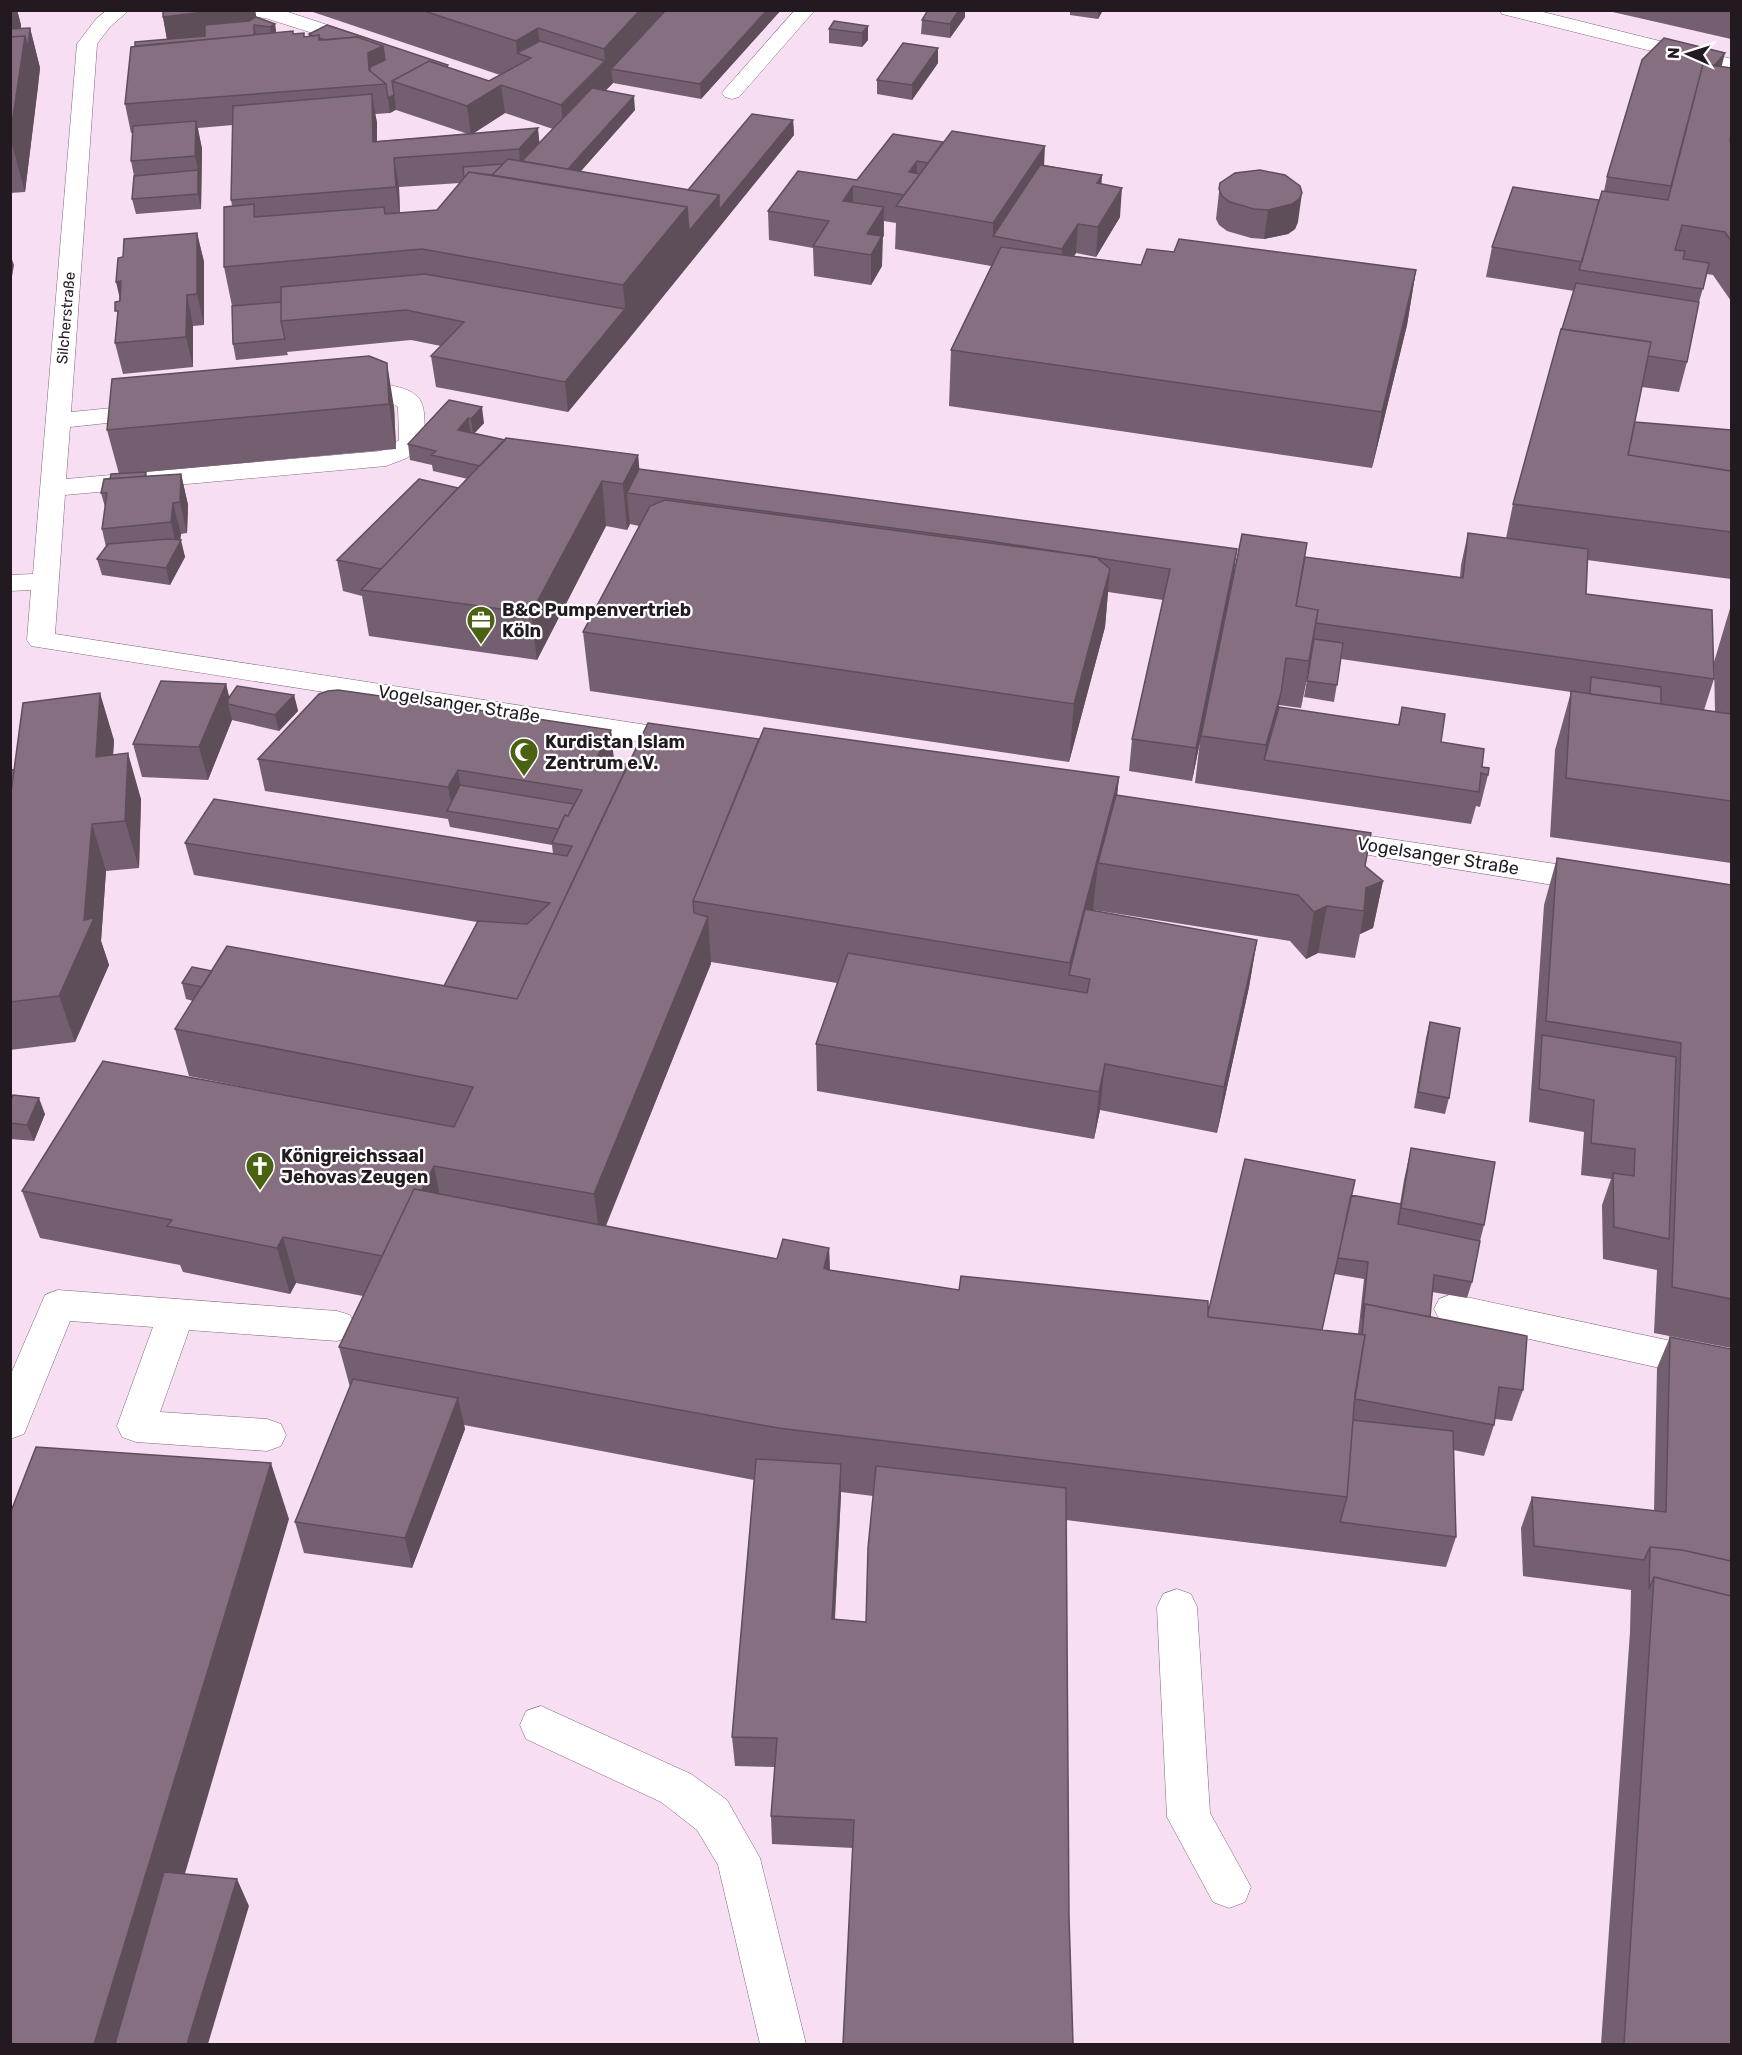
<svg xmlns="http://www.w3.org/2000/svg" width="1742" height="2055" viewBox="0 0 1742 2055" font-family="Rubik,sans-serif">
<rect width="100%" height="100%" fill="#f8def2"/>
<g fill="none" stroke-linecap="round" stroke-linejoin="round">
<g stroke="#7f687a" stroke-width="1">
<path id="minor" d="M107,10h22l-19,17 -13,17 -26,368 82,-8 9,2 3,5 -3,5 -9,2 -83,9 -4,52 315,-28 18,-11 -1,-33c-19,-14 -38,-5 -59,-10l-3,-5 3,-5c19,-5 75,-7 83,17 4,11 2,27 3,38l-18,16 -21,8 -321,29 -10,139 631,97 10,2 5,7 -5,7 -10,2 -655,-103 -4,-6 4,-50 -21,1v-16l23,-1 44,-530 19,-25z
M231,10h51l88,29 3,4 -3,4 -7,2 -98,-31 -32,-4z
M795,10h20l-76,87 -7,2 -7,-2 -3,-4 3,-4z
M1500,10h35l197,49v12l-230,-57z
M1324,829l272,41 11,4 5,7 -5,7 -11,4 -283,-46 -4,-7 4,-7z
M58,1290l279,21 13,4 5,11 -5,11 -13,4 -148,-11 -29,82 107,7 14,5 5,11 -5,11 -14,5 -131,-9 -14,-5 -5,-11 36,-99 -83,-6 -46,113 -14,5v-63l35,-81z
M1452,1294l280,60v30l-293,-65 -5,-10 5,-10z
M1177,1589l14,5 6,13 13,206 41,74 -6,15 -16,6 -16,-6 -46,-85 -10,-210 6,-13z
M541,1706l150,68 36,26 33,58 46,186h-46l-42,-179 -21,-35 -36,-28 -135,-63 -6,-14 6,-14z"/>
</g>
<use href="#minor" fill="#fff" fill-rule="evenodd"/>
</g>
<path fill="#735f6f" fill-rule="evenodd" d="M10,10h7l4,15v3h9l10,40 -15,124 -15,1z
M163,10h92l1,7 19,7 1,9 28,4 5,-1v-2l139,31v2l41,14 11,-6 -193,-65h474l-80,89 -88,-16 -7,7 29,20 -55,62 108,18 105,-70 1,15 -226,277 -132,-25 -5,-31 10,-10 -30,-6 -124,12 1,3 -52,5 -3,-16 -1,-38 -8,-39 8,-61 -1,-6 2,-75 -35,3 4,21 -1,60 -65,5 -4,-15 2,-23 -3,-15 2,-28h-2l-6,-29 10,-58 32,-7 -4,-22zM396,110l72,24 -91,7v-18l-2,-9 15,-1zM505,113l48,16 -13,14 -68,-9zM460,183l-23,27 -37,3 -1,-26z
M1070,10h33l-5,9 -28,-4z
M1604,10h127v29z
M965,17l-15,21 -29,-4 1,-14z
M868,26v14l-6,7 -33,-4v-14z
M938,63l-26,37 -35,-6v-14z
M1722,67l8,74h1v160l-18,-26 -6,-1 -8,28 -12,60 -8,30 -37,-5 -7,35 96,8v149l-144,-19 -1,34 128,85 -10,31 11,2 -1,-50 17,-57v258l-181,-26 5,-87 16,-58 -230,-33 -7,43 -30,-5 7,-41 -10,52 -22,-3v2l119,18 4,-18 39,35 41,25 6,8 -8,32 -4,-1 -5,18 -276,-41 5,-42 -8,40 -63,-10 3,-32 31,-139 -55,-8 -3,35 -36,135 -479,-71 -7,-59 56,-106 -9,-2 -3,6 -21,-4 -69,134 -168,-24 -7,-40 -19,-5 -6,-31 121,-72 10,-9 -35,-8 -1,-6 -22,-5 -2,-16 41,-44 35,23 -9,10 30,7 133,15 1,14 595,107 71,-19 155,20 1,-12 7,-32 38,5 7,-34 61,-213 -88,-14 6,-30 107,-47 5,-9 3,-14z
M893,134l151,31 58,10 -1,9 19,33 -24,40 -20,-4 -2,3 67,9 33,-13 242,18 -9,55 -35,143 -423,-62 2,-56 40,-84 -96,-17 1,-26 -12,-2v15l-2,3v27l-11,19 -57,-9 -1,-28 -44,-8 -1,-29 89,-31z
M1220,183l78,39 -3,7 -7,5 -24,5 -13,-1 -24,-7 -8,-6 -3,-6z
M197,233l7,29v63l-11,1v41l-70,7 -8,-31 8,-86z
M369,356l25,51 2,42 -250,23 1,4 34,-2 7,31 -1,28 -6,1 -1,6 5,17 -15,28 -68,-10 -5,-16 9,-12 -4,-18 3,-22 -4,-14 9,-14 9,-5 -12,-44z
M226,684l3,13 65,-2 4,16 -19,20 -47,-11 -24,60 -66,-3 -9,-33z
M611,730l3,32 14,2 131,-25 360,38 -2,18 248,71 18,15 -10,47 -13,6 -5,24 -37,-5 -12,6 -16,-18 -196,-31v1l163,29 -8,47 -32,146 -117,-23 -6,29 -277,-48 -1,-47 21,-61 -126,-21 -105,264 171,33 52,-11 1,22 129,20 249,23 143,-118 49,9 4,-24 7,-32 73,77 -4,16 -8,41 -5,16 -35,-6 -2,25 93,73 -11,31 -17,-2 -1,6 -10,31 -31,-6 3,87 -10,30 -380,-47 -213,328 -81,-4 -1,-28 4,-49 -40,-1 -3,-29 22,-257 -290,-55 1,4 -53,139 -108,-15 -9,-31 55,-135 -11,-40 24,-51 -67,-13 -6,11 -107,-22 -3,-7 -140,-27 -18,-47 287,-91 -120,-24 -14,-47 18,-28 -7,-2 -4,-16 30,-12 232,15 33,-64 -283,-47 -9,-32 368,11 -1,-9 -102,-18 -2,-8 -183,-28 -7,-32zM1334,1274l30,5 -6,55 -36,-4zM841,1492l32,4 -7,126 -31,-3z
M114,740l-1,15 28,44 -2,69 -33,3 -5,70 8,24 -34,77 -65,8v-280z
M1557,858l174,27v463l-77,-15 3,-63 -54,-11 -1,-54 9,-26 -30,-4 3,-43 -55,-10 15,-217z
M1430,1022l19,76 -4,16 -31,-6 12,-70z
M10,1101l35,13 -11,27 -24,-2z
M1670,1337l61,707h-130l29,-412 1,-42 -108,-14 -2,-48 11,-31 122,14 3,-143z"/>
<path fill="#5e4e5a" d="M10,10h7l4,15 -2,23 -9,-3z
M220,10h35l3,15h-4l3,14 -89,6 -5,-28z
M640,10h40l-69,59 2,14 -6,6 -3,-40z
M767,10h14l-80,89 -1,-15z
M959,10h6v7l-15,21v-14z
M1098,10h5l-5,9z
M275,24l2,14 -5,3 -2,-14z
M868,26v14l-6,7v-14z
M30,28l10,40 -2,19 -10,-40z
M538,28l4,41 -11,-11 -14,-5 -1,-12z
M25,36l13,51 -13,105 -15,-55z
M383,46l4,28 -18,-4 -1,-17z
M938,48v15l-26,37v-15z
M1725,53l-7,28 -11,-7z
M605,61l2,28 -43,44 -3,-28z
M501,85l4,28 -34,22 -4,-29z
M372,94l5,29v48l-4,-29z
M394,95l2,14 -6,4 -2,-15z
M634,96l1,14 -77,87 -2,-15z
M793,120l1,15 -166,205 -5,-55 64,-78 32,-12z
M196,121l6,28 -1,60 -3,-15v-24l-3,-14z
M538,128l3,29 -20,18 -2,-26z
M1045,146l-2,42 -50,48v-13z
M394,158l5,29 1,29 -4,-29z
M917,161v29l-8,-18z
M1102,175l-2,29 -3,-21z
M853,186v29l-10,-14z
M1122,188l-2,29 -24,40 2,-30z
M1302,193l-4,29 -3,7 -7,5 -24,5 4,-29z
M884,207l-2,59 -11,19v-30l-4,-21z
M1078,224l-2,29 -16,25 2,-29z
M197,233l7,29v63l-7,-31z
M10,254l4,11 -4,23z
M1416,270l-9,55 -35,143 10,-56z
M121,281l2,31 -7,-30z
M187,295l6,31v41l-7,-30z
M625,309l3,31 -60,72 -3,-30z
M387,363l7,44 2,42 -7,-45z
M482,407l2,16 -11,11 -2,-15z
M468,418l3,16 -13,-4z
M638,455l4,40 -15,-2 3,31 -3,6 -4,-46z
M181,474l7,31 -1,28 -7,-31z
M602,481l4,45 -69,134 -6,-47z
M173,503l8,31 -1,9 1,-3 4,17 -15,28 -4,-17 11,-20 -6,-26z
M1237,549l-4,32 -41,200 4,-33z
M1110,569l-5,58 -36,135 5,-58z
M1318,610l-7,46 -10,52 8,-47z
M1286,658l-12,82 -10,20 2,-15z
M226,684l5,21 -3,-1 4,16 -24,60 -9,-33z
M100,693l14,47 -4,63 -14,-46z
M294,695l4,16 -19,20 -4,-16z
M611,730l3,32 -18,-3z
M128,753l13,46 -2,69 -14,-47z
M458,770l5,32 -10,10 -5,-25z
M1119,777l-6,59 -15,27 -5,46 1,1 -17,66 -8,-1 1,-12z
M92,824l14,47 -5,70 8,24 -34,77 -16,-46 25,-76z
M1383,881l-10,47 -13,6 4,-23 2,-23z
M1327,906l-9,47 -12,6 8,-47z
M708,917l3,47 -121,300 8,-40 -4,-30z
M1257,940l-8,47 -32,146 7,-46z
M1105,1064l-5,46 -6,29 5,-47z
M39,1098l6,16 -11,27 -7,-16z
M434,1166l9,46 -54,45z
M283,1237l13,46 -6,11 -13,-46z
M829,1248l2,58 -7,-38z
M458,1398l7,31 -53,139 -7,-30z
M271,1463l18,56 -154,525h-41z
M841,1464v31l-8,154 -1,-30z
M237,1879l12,27 -41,138h-21z"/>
<path fill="#866f81" stroke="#5e4e5a" stroke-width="1.5" d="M163,10h57l-57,7z
M421,10h219l-36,39 -66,-21 -22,13z
M666,10h101l-67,74 -89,-15z
M928,10h31l-9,14 -28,-4z
M256,17l19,7 -5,3 -16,-2v10l-119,11v-4l70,-6v-11l44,-4z
M834,21l34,5 -6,7 -33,-4z
M327,25l121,40 -2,2 -17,-6 -37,20 2,14 -6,3 -2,-14 -16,-13v-4l15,-7 -2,-14 -26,-9 -32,3 -6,-2v-3l-6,1 -4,-2z
M30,28l-2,19 -3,-11 -15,1v-8z
M293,31v3l11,-1v4l15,-2v5l38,-3 26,9 -15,7 1,17 17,14 -261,20 6,-57z
M25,36l-15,101v-100z
M1664,38l61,15 -11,13 -11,-2 -32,122 -64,-9 35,-117z
M540,41l65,20 -44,44 -60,-20 -34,21 -75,-25 37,-20 60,20 42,-23 -14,-5z
M903,43l35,5 -26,37 -35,-5z
M1703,64l28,4v66l-1,7h1v100l-6,-9 -43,-7 -7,25 10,1 -2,8 26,4 -6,26 -124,-19 23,-79 66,9z
M592,88l42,8 -66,73 -46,-8z
M372,94l1,48 165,-14 -19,21 -125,9 2,29 -165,13 2,-94z
M752,114l41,6 -74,90v-15l-31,-5z
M196,121l-1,35 -64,5 2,-35z
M952,131l93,15 -52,77 -97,-17z
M893,134l50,8 -15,21 -11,-2 -8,11 11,2 -16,21 -51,-9 -10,15 41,6 -17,27 15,2 -11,19 -58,-9 16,-25 -61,-10 30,-40 59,9z
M508,159l211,36 -30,36 -2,-24 -195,-32z
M503,164l-11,11 -23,-3 -5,6 -1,-11z
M1040,165l62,10 -5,8 25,5 -24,39 -20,-3 -16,25 -69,-13z
M198,170v24l-66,5 2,-23z
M1260,170l25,5 15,11 2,7 -3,6 -7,5 -24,6 -14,-1 -24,-7 -8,-6 -3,-7 1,-6 15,-10z
M469,172l218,35 -64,78 -201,-36 -198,18v-60l30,-3v13l130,-10 1,7 52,-4z
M1513,187l86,13 -17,62 -90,-15z
M197,233v61l-10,1 -1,42 -71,6 3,-32h-3v-9l5,-1 1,-20 -5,1 2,-24 5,-1 1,-18z
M1179,239l237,31 -34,142 -431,-62 50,-103 140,18 6,-16 27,3z
M425,274l200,35 -60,73 -134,-26 33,-34 -58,-12 -125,11v-34z
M1576,283l123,19 -12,60 -39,-6 3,-14 -89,-13z
M281,302v19l4,18 -52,5 -1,-38z
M1561,329l90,13 -23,113 103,16v61l-218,-28z
M369,356l18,7 2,41 -282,26 5,-51z
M449,400l33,7 -11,12 -3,-1 -10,12 47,10 -25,26 -49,-11 5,-4 -28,-7z
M1635,422l96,8v41l-103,-16z
M506,438l132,17 -15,29 -21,-3 -71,132 -170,-23z
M639,469l598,80 -41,199 -64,-9 38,-170 -187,-29 -356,-47z
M146,472l-1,4 -35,3 1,-5z
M181,474l-1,28 -7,1 -2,19 -69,7 5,-36h-6l3,-14z
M419,479l39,9 -77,81 -44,-9z
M665,500l431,57 14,12 -36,135 -491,-72 67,-126z
M1468,533l120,16 -2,45 126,16 2,69 -398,-56 2,-13 -22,-4 9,-49 158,21z
M1242,534l65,9 -11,63 22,4 -9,51 -23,-3 -5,35 -15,52 -65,-9z
M168,539l13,1 -15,28 -69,-9 11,-15z
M1314,639l29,4 -6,42 -30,-4z
M1591,677l70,10v17l-71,-10z
M161,681l65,3 -27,63 -66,-3z
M237,686l57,9 -19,20 -47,-11v-5z
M338,690l120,17 153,23 -15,29 32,5 -111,235 -73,-13 34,-65 49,3 23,-21 -365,-60 29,-44 353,57 5,-10 -20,-3 13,-28 3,1 14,-26 -124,-20 -10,17 -190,-28 61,-65 9,-3z
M1571,691l160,23v87l-165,-23z
M100,693l-4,64 32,-4 -3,68 -33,3 -8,96 10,-2 -35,78 -49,6v-202l13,-97z
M1279,707l120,18 3,-18 43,7 -4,28 43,7 -2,18 7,1 -1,7 -7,-2 -2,19 -215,-32z
M648,723l111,16 -66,162 1,12 14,4 -114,277 -160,-28 -12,24 -8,-1 -32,67 -99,-19 -6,11 -110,-22 5,-6 -150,-29 81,-130 351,66 19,-40 -298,-58 52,-83 290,53z
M764,728l355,49 -49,186 -377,-62z
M10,770h4l-4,30z
M460,785l114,19 -6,12 -3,-1 -7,14 -111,-18z
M1116,795l255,38 -6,33 18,15 -17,7 -2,23 -37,-5 -13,6 -16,-17 -200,-32z
M1557,858l174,27v414l-59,-12 9,-244 -135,-22z
M1085,909l172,31 -33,147 -119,-23 -6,28 -283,-48 32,-91 239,40 3,-14 -21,-4z
M192,967l20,4 -10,16 -20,-4z
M1430,1022l30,6 -11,70 -31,-6z
M1542,1035l134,22 -7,182 -55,-12 -1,-54 21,3 1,-27 -44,-6 3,-43 -55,-11z
M13,1095l26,3 -12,27 -17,-2v-22z
M1411,1148l84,14 -11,63 -83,-17z
M1245,1159l110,21 -33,150 -114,-13v-4z
M414,1189l363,70 6,-20 46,9 -5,20 5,2 130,20 2,-14 247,25v16l157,18 -10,59 -8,103 -569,-69 -439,-81z
M1351,1195l50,9 -3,20 82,17 -8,41 -38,-7 -4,42 -65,-13 -3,15 6,-57 -30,-4z
M1365,1304l162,32 -4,54 -24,-3 -5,38 -139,-26 10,-64h-3z
M1670,1337l61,12v212l-49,-11 -32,-3 -6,13 -110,-14 -2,-49 134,15z
M353,1379l105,19 -53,140 -110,-16z
M1353,1420l100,11 3,106 -116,-15 7,-25z
M36,1447l235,16 -177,581h-84v-530z
M756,1459l85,5 -9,155 34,3 2,-74 8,-82 190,22 3,428 4,128h-230l11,-224 -83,-4 6,-78 -45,-1z
M1650,1547l32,3 49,11v35l-77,-19 -5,12z
M1654,1577l77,19v448h-107z
M164,1872l73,7 -50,165h-72z"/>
<defs>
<g id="office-pin" transform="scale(1.5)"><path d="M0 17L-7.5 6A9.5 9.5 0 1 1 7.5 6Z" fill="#4a6211" stroke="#fff"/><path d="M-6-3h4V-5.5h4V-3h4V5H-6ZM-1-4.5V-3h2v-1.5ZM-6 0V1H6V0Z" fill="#fff"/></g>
<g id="mosque-pin" transform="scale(1.5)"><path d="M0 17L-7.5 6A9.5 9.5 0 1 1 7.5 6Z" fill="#4a6211" stroke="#fff"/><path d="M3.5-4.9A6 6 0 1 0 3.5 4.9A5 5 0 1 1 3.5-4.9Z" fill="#fff"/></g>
<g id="church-pin" transform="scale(1.5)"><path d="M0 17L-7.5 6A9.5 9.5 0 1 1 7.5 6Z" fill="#4a6211" stroke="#fff"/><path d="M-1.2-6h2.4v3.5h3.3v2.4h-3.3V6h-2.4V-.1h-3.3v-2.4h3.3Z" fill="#fff"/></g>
</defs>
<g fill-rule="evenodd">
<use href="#office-pin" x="481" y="620"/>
<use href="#mosque-pin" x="524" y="752"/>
<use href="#church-pin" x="260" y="1166"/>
</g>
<g text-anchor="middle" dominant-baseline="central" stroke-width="4.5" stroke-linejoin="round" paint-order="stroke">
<g font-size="15" fill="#231a21" stroke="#fff">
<text transform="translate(66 318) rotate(-85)">Silcherstraße</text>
</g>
<g font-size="18" font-weight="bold" fill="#231a21" stroke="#fff" text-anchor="start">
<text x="502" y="610">B&amp;C Pumpenvertrieb<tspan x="502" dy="21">Köln</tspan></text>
<text x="545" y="742">Kurdistan Islam<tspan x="545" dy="21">Zentrum e.V.</tspan></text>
<text x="281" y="1156">Königreichssaal<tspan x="281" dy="21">Jehovas Zeugen</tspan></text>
</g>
<g font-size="18" fill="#231a21" stroke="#fff">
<text transform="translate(459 704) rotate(9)">Vogelsanger Straße</text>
<text transform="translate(1438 856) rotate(9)">Vogelsanger Straße</text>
</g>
</g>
<rect width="1742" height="2055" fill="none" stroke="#231a21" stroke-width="24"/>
<g transform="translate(1688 54) rotate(273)" stroke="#ffffff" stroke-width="4.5" paint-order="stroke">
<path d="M0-4.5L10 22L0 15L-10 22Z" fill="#231a21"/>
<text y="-9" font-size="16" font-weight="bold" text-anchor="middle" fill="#231a21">N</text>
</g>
</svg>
